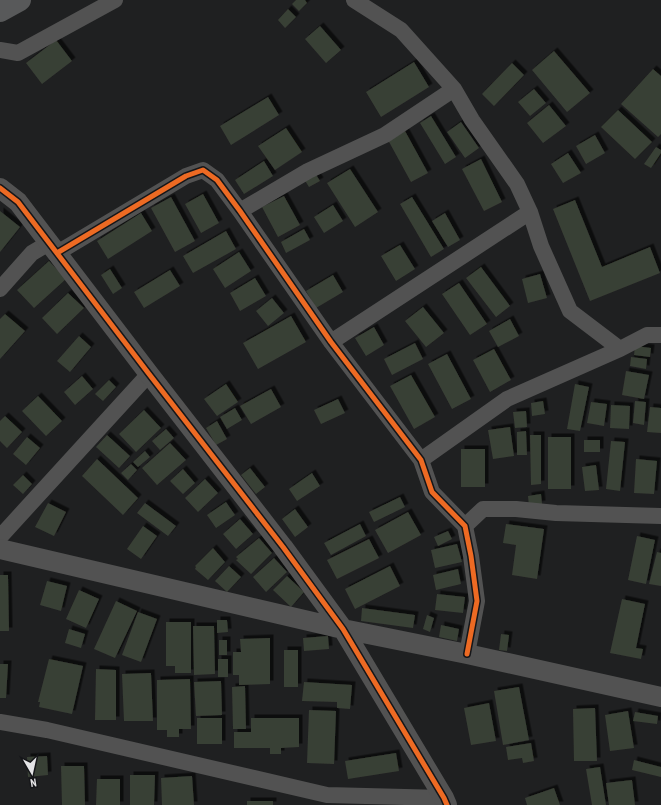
<svg xmlns="http://www.w3.org/2000/svg" width="661" height="805" viewBox="0 0 661 805" font-family="'PT Sans Narrow',sans-serif">
<defs>
<filter id="shadow"><feDropShadow dx="3.5" dy="-3.5" stdDeviation="0" flood-color="#0009"/></filter>
</defs>
<rect width="100%" height="100%" fill="#1f2021"/>
<path fill="#393f35" filter="url(#shadow)" d="M296,0h9l2,3 -8,8 -7,-7z
M288,9l8,8 -11,11 -7,-8z
M320,26l21,24 -15,13 -21,-24z
M56,40l16,21 -30,23 -16,-21z
M554,51l36,42 -23,19 -35,-42z
M414,62l15,25 -48,30 -15,-25z
M512,63l12,12 -30,31 -12,-12z
M653,69l8,7v58l-3,3 -37,-33z
M534,89l12,14 -16,13 -12,-14z
M268,97l11,18 -48,30 -11,-19z
M549,105l17,21 -23,17 -16,-20z
M618,110l34,32 -17,17 -34,-32z
M431,116l25,41 -11,7 -25,-41z
M461,122l18,26 -14,10 -18,-26z
M286,128l16,24 -27,18 -17,-24z
M405,131l23,42 -17,9 -23,-42z
M595,135l10,18 -19,11 -10,-18z
M656,147l5,3v3l-10,15 -7,-4z
M568,153l13,20 -18,10 -12,-19z
M481,159l21,43 -18,9 -22,-42z
M264,161l9,15 -29,18 -9,-14z
M350,169l28,43 -23,15 -28,-44z
M315,173l5,8 -11,6 -5,-8z
M203,194l16,29 -18,10 -16,-29z
M284,196l16,29 -22,12 -16,-30z
M171,197l24,44 -20,11 -24,-44z
M412,197l32,52 -13,8 -31,-53z
M575,200l27,67 48,-20 10,26 -70,28 -37,-92z
M333,205l10,16 -19,12 -10,-16z
M0,211l20,16 -20,25z
M141,213l11,18 -44,28 -11,-18z
M445,213l15,27 -12,7 -16,-26z
M304,229l6,11 -24,13 -5,-11z
M226,231l10,18 -43,24 -10,-17z
M400,245l15,24 -19,12 -15,-25z
M239,252l12,19 -26,17 -12,-19z
M49,261l17,18 -32,29 -17,-18z
M481,267l29,39 -14,11 -30,-39z
M110,269l12,19 -9,6 -12,-19z
M170,270l10,16 -36,22 -10,-16z
M540,274l7,24 -19,5 -6,-24z
M333,275l10,17 -27,16 -10,-17z
M255,278l11,18 -26,15 -10,-18z
M459,283l28,41 -17,11 -28,-41z
M68,293l16,15 -27,26 -15,-16z
M272,298l12,15 -16,13 -12,-15z
M423,307l21,26 -18,14 -21,-26z
M5,314l20,17 -25,28v-40z
M291,316l15,26 -48,27 -15,-26z
M510,319l9,17 -21,11 -9,-16z
M374,327l10,18 -18,11 -11,-18z
M79,336l12,11 -21,25 -13,-11z
M415,343l8,16 -31,16 -8,-16z
M635,346l16,2 -1,9 -16,-2z
M494,349l17,31 -21,12 -17,-32z
M447,354l24,45 -19,10 -24,-45z
M631,357l16,2 -1,10 -16,-3z
M626,371l23,4 -5,24 -22,-4z
M411,375l24,42 -21,12 -24,-43z
M82,376l11,13 -18,16 -11,-13z
M109,380l7,7 -13,14 -8,-7z
M226,384l12,18 -21,14 -13,-17z
M575,384l14,3 -9,44 -13,-2z
M271,389l10,18 -30,17 -11,-18z
M38,396l24,25 -16,15 -24,-25z
M338,399l7,14 -24,11 -7,-14z
M543,401l2,13 -13,2 -1,-13z
M635,401l11,1 -2,23 -11,-2z
M591,402l16,2 -3,22 -17,-3z
M611,405l19,1 -1,23 -19,-1z
M650,407l11,1v25l-14,-1z
M235,408l7,12 -15,9 -7,-12z
M144,410l17,18 -25,24 -17,-18z
M526,411l1,16 -12,1 -2,-16z
M5,416l17,16 -15,16 -7,-7v-20z
M217,421l10,18 -11,6 -10,-17z
M510,427l4,29 -21,3 -5,-29z
M166,429l8,9 -14,12 -8,-9z
M526,431l1,24h-10v-23z
M107,435l23,21 -11,12 -23,-21z
M530,435h11v49l-10,1z
M27,437l13,11 -14,17 -13,-11z
M548,437h23v52h-23z
M584,440h16v12h-16z
M611,441l14,1 -5,49 -14,-2z
M170,443l16,17 -29,25 -15,-17z
M461,449h24v38h-24z
M145,451l5,6 -12,10 -5,-5z
M97,459l41,39 -15,17 -41,-39z
M636,459l21,2 -3,33 -20,-1z
M131,464l6,6 -9,10 -7,-7z
M596,465l3,25 -14,1 -3,-24z
M250,468l15,19 -9,7 -15,-19z
M183,469l12,14 -12,11 -13,-13z
M312,473l8,13 -23,15 -8,-12z
M23,475l9,9 -9,10 -10,-9z
M205,479l13,14 -20,19 -13,-14z
M541,494l1,10 -13,2 -1,-10z
M400,497l5,10 -31,15 -5,-10z
M226,502l9,13 -19,13 -9,-13z
M48,503l18,9 -12,24 -19,-9z
M145,503l31,23 -8,10 -31,-23z
M295,509l13,18 -13,10 -13,-18z
M408,512l13,23 -33,18 -13,-23z
M240,519l13,15 -17,15 -13,-15z
M360,524l6,12 -35,19 -7,-12z
M506,524l38,5 -7,50 -25,-4 4,-30 -13,-2z
M143,526l14,10 -16,23 -14,-10z
M448,531l4,8 -14,7 -4,-9z
M637,536l18,4 -9,44 -18,-4z
M259,538l13,15 -21,21 -15,-14 2,-1 -2,-2z
M369,539l10,19 -42,21 -10,-19z
M457,544l5,18 -27,6 -4,-18z
M213,548l12,14 -17,18 -13,-11 1,-2 -1,-1z
M657,552l4,1v33l-12,-2z
M274,558l13,14 -21,20 -13,-15z
M229,566l12,11 -14,15 -12,-11z
M390,566l10,20 -45,23 -10,-20z
M458,569l3,15 -25,6 -3,-15z
M0,575h8l1,56h-9z
M287,576l17,16 -13,15 -18,-17z
M47,581l20,5 -6,25 -21,-6z
M79,590l20,9 -13,29 -20,-9z
M437,594l28,3 -2,16 -28,-3z
M622,599l23,5 -9,44 7,1 -2,10 -31,-6z
M116,601l21,10 -22,47 -21,-9z
M362,608l53,7 -2,13 -52,-7z
M138,612l19,7 -16,43 -19,-7z
M427,615l7,3 -4,14 -7,-3z
M217,620h10l1,12 -11,1z
M166,622h25v51h-16v-7h-9z
M441,625l18,4 -2,12 -18,-4z
M193,626h21l1,48 -21,1z
M69,629l16,5 -4,14 -16,-5z
M501,634l8,1 -2,16 -8,-1z
M328,636l1,13 -25,2 -1,-13z
M270,638v46l-31,1v-10h-6v-23h8l-1,-13z
M219,640h8v15h-8z
M284,650h14v37h-14z
M49,659l34,7 -11,48 -33,-7 1,-5h-2z
M218,659h10v18h-10z
M0,664h8l-2,34h-6z
M96,669l20,1v50h-21z
M151,673l2,48h-29l-2,-47z
M190,679l1,50h-12v8h-12v-7h-10v-50z
M221,681l1,34 -26,1 -2,-34z
M304,682l48,3 -2,24 -13,-1v-6l-35,-1z
M245,686l1,43h-13l-1,-42z
M519,687l10,53 -26,5 -9,-54z
M489,703l7,38 -25,4 -7,-37z
M595,708l2,53h-23l-1,-52z
M309,710l27,1 -2,53 -27,-1z
M628,711l6,37 -24,3 -5,-36z
M635,712l23,4 -1,8 -24,-3z
M197,718h25v26h-25z
M251,718h48v29l-18,1v6h-11v-6h-36v-16h17z
M531,743l3,18 -11,2 -1,-5 -14,2 -2,-13z
M396,753l3,18 -51,8 -3,-18z
M47,756l1,19 -20,2 -1,-20z
M634,760l27,7v10l-29,-7z
M61,766h23l1,39h-23z
M600,767l6,38h-14l-6,-36z
M130,775h25l-1,30h-24z
M192,776l2,29h-32l-1,-27z
M97,779h23v26h-24z
M632,780l3,25h-26l-3,-22z
M554,788l6,17h-33l-2,-7z
M247,801h26v4h-26z"/>
<g fill="none" stroke-linecap="round" stroke-linejoin="round">
<path stroke="#525252" stroke-width="16" d="M354,0l47,30 53,59 18,31 45,64 13,28 11,34 29,65 50,38
M0,50l18,3 97,-53
M240,211l68,-40 77,-36 69,-46
M57,253l129,-77 17,-6 14,10 23,31 91,131 90,118 11,32 33,34 6,30 6,45 -10,53
M0,289l32,-36 17,-10
M331,342l199,-130
M421,460l86,-61 113,-50 27,-14h14
M465,526l18,-17h33l40,4 105,3
M0,537l149,-163
M0,722l47,8 280,65 117,3"/>
<path stroke="#525252" stroke-width="20" d="M0,188l18,14 131,172 134,173 60,82 101,169 3,7
M0,549l343,80 124,25 194,43"/>
<path stroke="#58595a" stroke-width="22" d="M0,11l20,-11"/>
<g stroke="#151619" stroke-width="8">
<path id="cycleway" d="M0,188l18,14 131,172 134,173 60,82 101,169 3,7
M57,253l129,-77 17,-6 14,10 23,31 91,131 90,118 11,32 33,34 6,30 6,45 -10,53"/>
</g>
<use href="#cycleway" stroke="#ed6a23" stroke-width="5"/>
</g>
<g transform="translate(32 773) rotate(171)" stroke="#151619" stroke-width="3" paint-order="stroke">
<path d="M0-3L7 15L0 10L-7 15Z" fill="#e4e4e6"/>
<text y="-6" font-size="11" font-weight="bold" text-anchor="middle" fill="#e4e4e6">N</text>
</g>
</svg>
